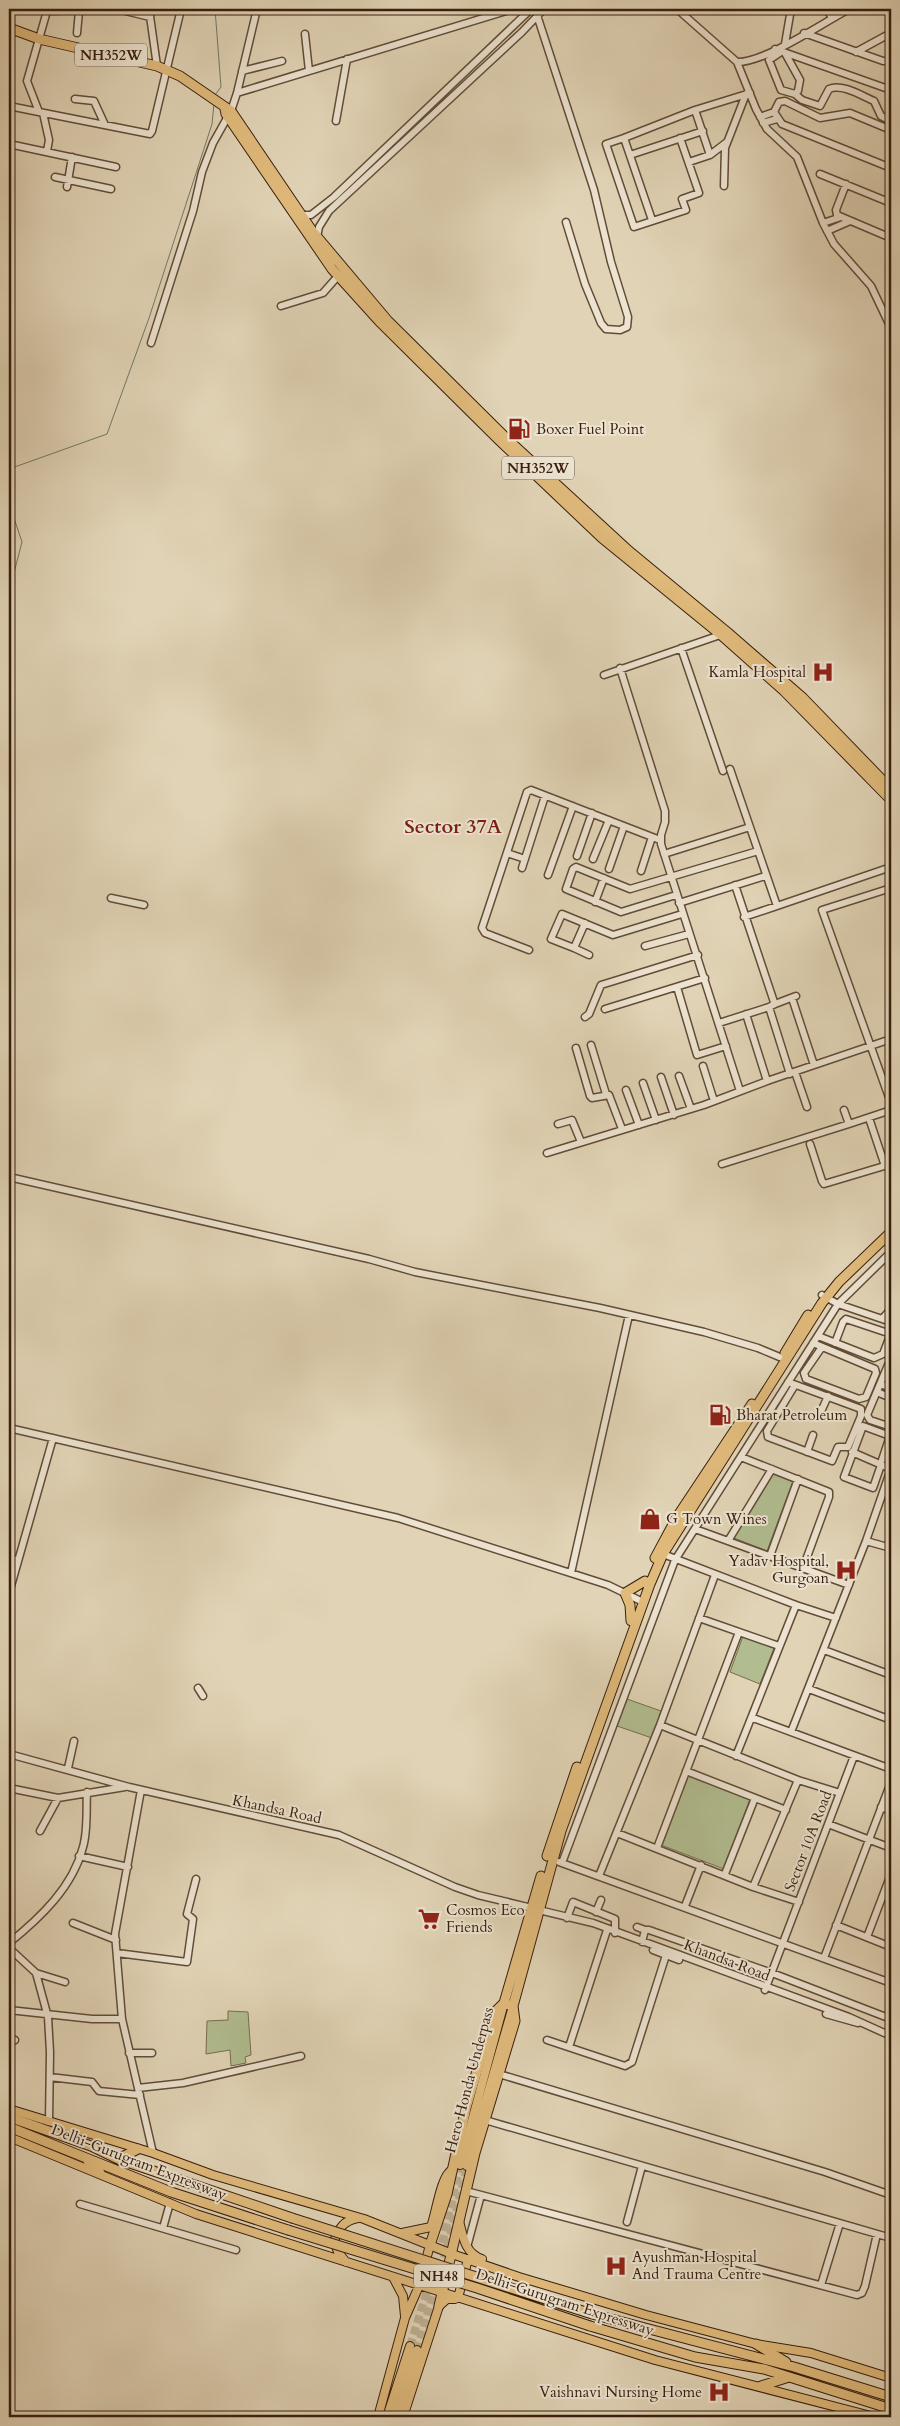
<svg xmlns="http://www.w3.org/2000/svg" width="900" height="2426" viewBox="0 0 900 2426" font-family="Cardo,serif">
<rect width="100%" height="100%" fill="#e1d4b6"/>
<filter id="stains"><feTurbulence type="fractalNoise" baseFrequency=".004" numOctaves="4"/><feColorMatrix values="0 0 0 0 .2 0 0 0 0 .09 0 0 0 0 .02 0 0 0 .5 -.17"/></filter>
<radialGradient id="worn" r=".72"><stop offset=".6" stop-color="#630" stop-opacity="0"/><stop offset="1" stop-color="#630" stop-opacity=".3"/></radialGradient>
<path fill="#b1bd90" stroke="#746e4f" d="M773,1473l20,8 -26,70 -33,-13z
M743,1636l31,12 -14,36 -30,-12z
M627,1699l34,12 -9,27 -35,-12z
M688,1775l62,24 -26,70 -63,-24z
M228,2011l20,1 3,43 -6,2 1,6 -15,3 -1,-16 -24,4 1,-33 21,-1z"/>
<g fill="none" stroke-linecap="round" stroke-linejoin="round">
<path stroke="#6f7b6b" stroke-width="1" d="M215,9l6,78 -6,8
M9,469l98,-35 42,-116 63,-194 2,-20
M9,503l13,39 -13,50"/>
<path stroke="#bfb094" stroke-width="8" stroke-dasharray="8 4" stroke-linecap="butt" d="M410,2346l34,-110 16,-71
M417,2350l33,-114 17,-70"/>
<g stroke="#624c38" stroke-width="9">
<path id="minor" d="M41,9l6,2 70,-2 33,8
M149,9l8,57
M535,9l59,181 17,72 17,55 -1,10 -7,3 -14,-1 -5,-6 -16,-39 -19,-62
M677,9l60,53 19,47 11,20 30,28 26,66 11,21 37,42 20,42
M827,9l5,9
M47,11l-20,70 12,31 111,22 2,-3 29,-122
M77,33l2,-22
M804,33l79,28h6l2,-4
M305,34l4,37
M785,44l6,-35
M775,49l116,41
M781,52l-12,8 12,30 14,4 3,-3 2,-11 -15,-27
M856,52l35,-19
M737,62c27,1 86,-39 112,-53
M242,71l40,-10
M237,93l276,-84
M795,94l7,6 18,6 9,-17c13,-6 33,7 45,12l7,15 10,5
M75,99l19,2 11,24
M9,106l30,6
M695,110l15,45
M43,113l6,27 -2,11
M760,117l14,-5
M336,121l11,-62
M763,123l14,-4
M891,130l-41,-17 -30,5 -35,-17 -6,1 -5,10 8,12 109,44
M624,138l-18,6 28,83 52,-17 -4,-11 17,-6 -19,-55
M9,144l107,23
M630,155l73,-24
M689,162l21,-7 17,-13
M820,174l71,29
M55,177l56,12
M846,184l-10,26 1,5 54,23
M724,186l1,-38 21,-54
M67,187l5,-30
M300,215h11l23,-18 197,-188
M652,220l-28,-82 71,-28 55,-17
M823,223l18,-6
M827,231l23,-10
M317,237l2,-10 10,-16 193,-179 22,-23
M281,306l42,-13 15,-17
M151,343l42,-132 9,-39 11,-29 18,-32 6,-18 20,-84
M681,648l42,123
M620,668l45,143v11l-4,13v9l79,247
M604,675l119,-41
M730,769l47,137 114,-39
M507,853l18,6
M664,854l86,-27
M577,856l15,-43
M593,859l16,-39
M522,868l23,-72
M609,869l15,-43
M641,871l11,-34
M548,875l25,-69
M735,885l39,117 1,2 -6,3
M891,888l-69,22 69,193
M676,895l-55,17 -55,-23 7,-20 3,-2 54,22 128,-38
M111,898l33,7
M595,902l9,-24
M679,903l86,-27
M744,917l33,-11
M585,923l-11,25 15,7
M645,946l44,-12
M574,948l-23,-9 11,-25 51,21 69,-21
M529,950l-44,-17 -3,-5 45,-136 4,-2 129,50
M677,987l20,68 29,-9
M792,998l22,67
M775,1004l21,-8
M605,1009l100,-31
M746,1014l21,67
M585,1017l4,-3 12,-29 97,-30
M719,1023l50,-16 21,67
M591,1045l15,49
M576,1048l14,48 2,2 17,-3 13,34
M703,1066l11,35
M795,1072l12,35
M679,1076l12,33
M661,1077l13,38
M643,1083l13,37
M626,1090l13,35
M869,1118l16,48
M558,1124l14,-4 9,22
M849,1124l42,-14
M810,1144l12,37 2,3 67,-20
M547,1153l157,-48 66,-25 121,-41
M722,1164l127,-40 -5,-14
M9,1177l360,82 46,13 185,36 104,24 54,16 24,10
M822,1295l16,9 53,18
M883,1318l8,-9
M818,1336l56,22 9,-4 8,-21
M813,1343l62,26 1,4 -10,24 -7,2 -53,-20 -2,-6 18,-26
M835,1343l8,-21 3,-3 45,15
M891,1358l-24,57 3,5 21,7
M788,1382l73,27v7l-13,31h-10l-6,14 -64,-24 -1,-6 28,-46
M880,1384l11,4
M877,1392l14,6
M819,1416l9,-20
M9,1428l389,90 210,67 35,17
M807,1452l6,-17
M741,1457l88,35v5l-26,71
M881,1465l-8,23 -29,-11 19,-51 27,10 -8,24
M695,1529l154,56
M728,1541l44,-72
M866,1541l25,7
M663,1554l133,51 40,13
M770,1556l28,-77
M9,1558l7,2
M571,1573l58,-258
M9,1593l44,-155
M699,1618l80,28
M824,1650l67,25
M198,1688l5,8
M809,1689l82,31
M753,1718l138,51
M660,1725l138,55 42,13
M791,1732l75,-191 25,-72 -39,-17
M9,1754l120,33 210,48 116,52 23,8 54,13
M736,1756l60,-151
M68,1768l6,-27
M686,1771l100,39
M9,1788l49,10 67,-11
M141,1790l-26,144 7,85 31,134
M881,1807l10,4
M828,1824l63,24
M40,1831l18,-33
M617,1833l136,54 46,15
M657,1848l82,-216
M79,1856l49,11
M559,1862l332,121
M562,1863l113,-303 163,-256 53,-52
M725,1874l30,-76
M599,1876l61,-151 55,-150
M753,1887l45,-107
M685,1906l16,-41
M539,1910l54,13 256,94 42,19
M596,1912l5,-12
M567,1918l6,-16 42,17v14
M73,1923l43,17
M836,1925l55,22
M637,1927l8,3
M867,1937l24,-63
M642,1942l3,-12h4l123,43 119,46
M9,1943c31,-25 64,-56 74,-96 5,-17 3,-37 4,-55
M9,1948l27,25 12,44 2,35 -1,70
M653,1950l26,10
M117,1953l70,9 6,-43 -6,-5 9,-35
M824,1958l67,-176
M36,1973l29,9
M765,1990l89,-234
M9,2010l83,9h30
M826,2014l32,9
M9,2039l6,1
M547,2040l78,26 7,-4 35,-110
M569,2047l38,-117
M129,2053h23
M499,2074l326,98 66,23
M50,2077l42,5 7,9 41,4
M138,2088l45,-5 118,-27
M485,2120l406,118
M466,2191l391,104 5,-2 3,-7 12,-52
M80,2204l156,46
M627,2222l15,-56
M163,2228l7,-25
M467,2247l14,-52
M821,2285l19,-62"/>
</g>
<g stroke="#371e0e" stroke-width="10">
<path id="major" d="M9,2109l144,44 60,22 151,44 88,35 67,23 127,38 110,29 55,9 80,25
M9,2137l187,77 459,146 220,57
M460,2165l44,-162 9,3 -46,160
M459,2221c4,15 6,33 23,38
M402,2233l29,-6c5,-13 10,-52 21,-57
M346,2262l-8,-10 -4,-11c6,-14 9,-20 24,-23
M393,2277l10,19 2,20
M458,2298l10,-39
M378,2417l27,-99 14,-32 11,-41
M387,2417l23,-71
M395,2417l22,-67
M403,2417l36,-111 8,-7h8"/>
</g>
<g stroke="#371e0e" stroke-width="11">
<path id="highway" d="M9,28l30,11 118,27 23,10 51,35 82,121 75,89 117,116 124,114 98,81 76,66 88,91
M225,109l1,5 106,155 47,52 120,119 103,98 119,97 63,56 107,109
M785,1353l23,-38
M655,1558l22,-41 75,-113
M631,1621l-1,-16 -5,-12 20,-12
M547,1856l30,-89
M9,2117l82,29 27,13 174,59
M9,2127l162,65 117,38
M118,2159l20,-10
M88,2161l12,12
M430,2245l17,-51 19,-86 28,-95 10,-10 37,-127
M439,2306l36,-153 40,-132 -2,-15 48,-175 89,-247 13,-30 159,-251 17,-21 52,-50
M592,2314l202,53 97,30
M590,2326l105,31 69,12 127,40
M756,2344l30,18
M761,2386l28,-9"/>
</g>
<use href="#minor" stroke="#ece3d0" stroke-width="6"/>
<use href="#major" stroke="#e0ba7b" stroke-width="8"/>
<use href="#highway" stroke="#e0ba7b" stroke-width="9"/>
<g stroke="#371e0e" stroke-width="11" stroke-linecap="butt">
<path id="highway-bridge" d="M292,2218l300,96
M288,2230l189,58 113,38"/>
</g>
<use href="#highway-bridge" stroke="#e0ba7b" stroke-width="9"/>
</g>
<defs>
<g id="fuel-bare" transform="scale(1.725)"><path d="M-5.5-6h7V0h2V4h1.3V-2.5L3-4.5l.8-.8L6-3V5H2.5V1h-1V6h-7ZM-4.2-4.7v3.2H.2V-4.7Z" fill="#8f2418" stroke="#ece3d0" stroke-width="2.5" paint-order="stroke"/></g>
<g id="hospital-bare" transform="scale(1.725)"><path d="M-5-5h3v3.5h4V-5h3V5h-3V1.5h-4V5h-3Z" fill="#8f2418" stroke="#ece3d0" stroke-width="2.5" paint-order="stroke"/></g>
<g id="shop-bare" transform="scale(1.725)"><path d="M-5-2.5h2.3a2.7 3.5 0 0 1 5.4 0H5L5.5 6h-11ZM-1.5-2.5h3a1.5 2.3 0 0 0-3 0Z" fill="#8f2418" stroke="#ece3d0" stroke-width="2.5" paint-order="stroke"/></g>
<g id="supermarket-bare" transform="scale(1.725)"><path d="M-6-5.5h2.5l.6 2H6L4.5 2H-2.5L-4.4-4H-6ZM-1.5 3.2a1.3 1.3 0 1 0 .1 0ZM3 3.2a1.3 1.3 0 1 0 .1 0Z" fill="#8f2418" stroke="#ece3d0" stroke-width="2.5" paint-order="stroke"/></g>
</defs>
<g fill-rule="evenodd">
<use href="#fuel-bare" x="519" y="429"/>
<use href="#hospital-bare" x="823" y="672"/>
<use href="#fuel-bare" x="720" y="1415"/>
<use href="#shop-bare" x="650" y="1519"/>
<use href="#hospital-bare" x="846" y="1570"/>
<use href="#supermarket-bare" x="429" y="1919"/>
<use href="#hospital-bare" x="616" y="2266"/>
<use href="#hospital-bare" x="719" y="2392"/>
</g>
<g text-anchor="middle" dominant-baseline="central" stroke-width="4" stroke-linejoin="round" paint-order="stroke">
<g fill="#ece3d0" stroke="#6d5948" stroke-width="1">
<rect x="75" y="43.5" width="72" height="23" rx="4"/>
<rect x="502" y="456.5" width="72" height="23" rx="4"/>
<rect x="414" y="2264.5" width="50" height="23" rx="4"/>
</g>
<g font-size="14" font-weight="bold" fill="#371e0e">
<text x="111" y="55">NH352W</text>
<text x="538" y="468">NH352W</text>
<text x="439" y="2276">NH48</text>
</g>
<g font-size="15" fill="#371e0e" stroke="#ece3d0" text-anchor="start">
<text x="536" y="429">Boxer Fuel Point</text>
<text x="806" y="672" text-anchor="end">Kamla Hospital</text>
<text x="736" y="1415">Bharat Petroleum</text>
<text x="666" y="1519">G Town Wines</text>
<text x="829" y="1561" text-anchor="end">Yadav Hospital,<tspan x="829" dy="17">Gurgoan</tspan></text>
<text x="446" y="1910">Cosmos Eco<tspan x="446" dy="17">Friends</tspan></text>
<text x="632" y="2257">Ayushman Hospital<tspan x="632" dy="17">And Trauma Centre</tspan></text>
<text x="702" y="2392" text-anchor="end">Vaishnavi Nursing Home</text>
</g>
<g font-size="15" fill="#371e0e" stroke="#ece3d0">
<text transform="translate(277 1809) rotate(12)">Khandsa Road</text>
<text transform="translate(808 1841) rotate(-69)">Sector 10A Road</text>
<text transform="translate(727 1960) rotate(21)">Khandsa Road</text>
<text transform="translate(469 2080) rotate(-75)">Hero Honda Underpass</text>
<text transform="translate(139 2162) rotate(21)">Delhi-Gurugram Expressway</text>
<text transform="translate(565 2302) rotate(18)">Delhi-Gurugram Expressway</text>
</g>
<g font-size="20" font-weight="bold" fill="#7a1f14" stroke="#ece3d0">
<text x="453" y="826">Sector 37A</text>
</g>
</g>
<rect width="900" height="2426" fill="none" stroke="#e1d4b6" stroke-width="30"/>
<rect x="10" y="10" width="880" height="2406" fill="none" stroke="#371e0e" stroke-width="2.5"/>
<rect x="15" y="15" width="870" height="2396" fill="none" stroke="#371e0e"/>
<rect width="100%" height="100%" filter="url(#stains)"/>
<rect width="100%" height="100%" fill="url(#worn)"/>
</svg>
